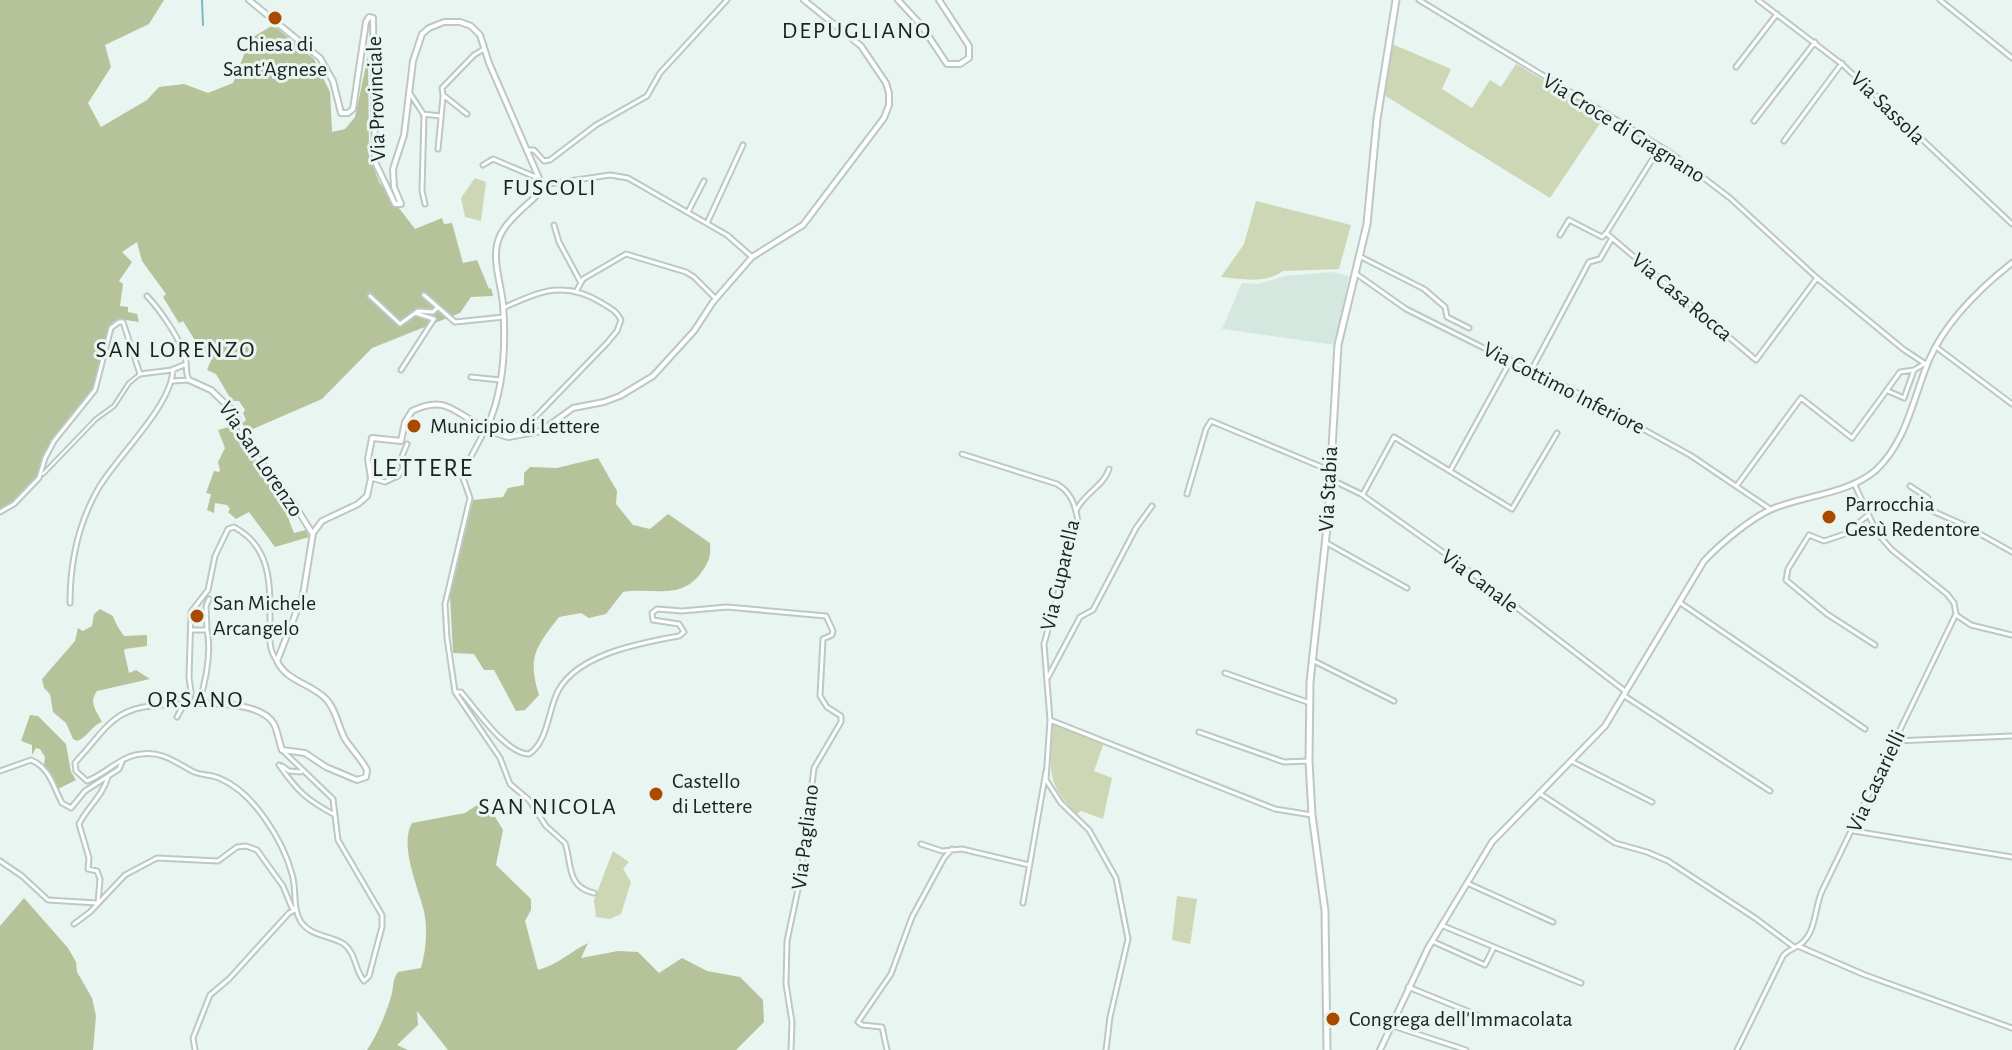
<svg xmlns="http://www.w3.org/2000/svg" width="2012" height="1050" viewBox="0 0 2012 1050" font-family="'Alegreya Sans',sans-serif">
<rect width="100%" height="100%" fill="#e9f5f0"/>
<path fill="#d4e8e0" d="M1332,272l17,4 -14,69 -113,-16 20,-46 16,1 27,-8z"/>
<path fill="#cdd7b6" d="M1392,44l59,25 -9,20 30,19 18,-28 11,7 15,-23 89,52 -55,82 -166,-103z
M475,178l11,4 -5,39 -16,-4 -4,-19z
M1256,201l95,24 -12,44 -56,2c-18,13 -41,8 -62,6l23,-33z
M1053,723l51,20 -10,28 18,7 -9,41 -22,-8 -4,3c-34,-33 -26,-47 -24,-91z
M613,851l16,11 -6,7 8,13 -10,32 -11,5 -14,-2 -2,-17z
M1177,896l20,3 -5,33h-3l3,1 -2,11 -18,-4z"/>
<path fill="#b6c29a" d="M0,0h164l-15,24 -44,21 6,22 -23,36 13,24 46,-27 12,-13 25,-3 24,9 25,-10 17,-44 23,-14 41,34 16,33 2,40 13,-3 10,-12 13,-61 1,100 10,26 36,47 27,-11 2,6 8,-1 11,40 14,-3 12,29 2,-1 2,8 -22,1 -11,16 -88,35 -50,51 -76,33 -3,-9 3,-3 -3,-7 2,-3 -6,-9h-7l-16,-27 -9,-4 5,-12 -16,-16 -13,-21 -4,2 -16,-26 3,-3 -24,-33 -5,-19 -15,10 10,10 -13,19 4,3 -3,22 8,1v5l9,2 2,8 -20,-3 -6,3 -6,12 -14,57 -17,18 -28,39 -7,25 -30,31 -11,5z
M235,425l24,42 33,38 -7,5 9,23 12,-3 3,7 -34,10 -26,-35 -13,7 -8,-7 2,-3 -3,-4 -12,-2 -1,10 -7,-3 4,-16 -5,-1 8,-22 5,1 1,-2 -2,-8 7,-14 -7,-18z
M598,458l19,33 -1,13 17,21 17,4 18,-15 42,29c1,13 -1,19 -9,30 -21,28 -48,14 -78,19l-17,22 -17,4 -8,-5 -22,4c-23,30 -32,40 -20,78l-14,15 -9,1 -22,-41h-10l-10,-16 -21,-1 -3,-57 23,-96 30,-3 5,-9 16,-3v-12l6,-6 27,1z
M100,609l13,7c2,7 7,14 11,20l23,-1v11l-22,3 -1,2 5,22 7,-3 14,9 -53,12c-9,12 0,20 5,31 -10,3 -14,15 -25,19l-4,-2 -7,-16 -13,-11 -3,-18 -6,-6 -2,-9 33,-38 3,-13 5,3 9,-5 2,-12z
M30,715l8,1 28,28 5,28 5,8 -18,9 -14,-24 1,-8 -5,-8 -4,-1 -4,7v-10l-11,-4z
M485,800l18,30 -7,35 35,34v11l-6,11 13,49c19,-5 32,-18 50,-27l-7,15 37,-7 20,1 21,21 23,-15 25,13 33,6 23,23 1,22 -28,28h-288l-31,-39 1,14 -21,20 11,5h-41c11,-17 18,-34 24,-53 3,-10 1,-17 7,-25l23,-4c5,-18 7,-38 3,-57 -6,-24 -25,-66 -12,-88l53,-10z
M24,898l44,50 8,14 1,10 15,26 4,18 -3,34h-93v-124z"/>
<g fill="none" stroke-linecap="round" stroke-linejoin="round">
<path stroke="#82b3c1" stroke-width="2" d="M202,0l1,25"/>
<g stroke="#bcc8c3" stroke-width="6">
<path id="pedestrian" d="M43,474l53,-55 18,-13 15,-23 10,-8"/>
</g>
<g stroke="#bcc8c3" stroke-width="7">
<path id="minor" d="M1419,0l252,153 59,45 87,80 86,71 24,16
M1758,0l85,65 169,159
M1940,0l72,58
M1736,67l41,-53
M409,92l15,23 -2,76 3,13
M423,114l17,2
M467,114l-24,-19 -1,-7 32,-33 10,-6
M1754,121l61,-79
M1784,141l58,-78
M438,149l5,-52
M527,150h7l10,11 6,-1 46,-35 51,-29 13,-23 67,-73
M483,165l10,-6 45,19
M542,185l68,-10 18,3 99,57 25,22
M688,212l16,-31
M708,221l35,-76
M554,225l5,17 21,39
M1607,232l53,-85
M1606,233l150,127 61,-82
M1560,235l9,-15 33,17 4,-4
M1359,256l65,33 21,18 2,10 22,11
M1355,273l51,36 106,53 42,18 136,75 80,54
M577,290l6,-11 43,-25 60,18 8,5 21,21
M424,295l31,27 49,-5
M147,296c13,14 36,46 39,65 1,8 -1,11 3,19l-16,1
M370,296l30,28 18,-13 15,1 4,-4
M505,307c36,-16 60,-27 97,-4 8,5 15,8 19,17l-4,11 -10,12 -88,91
M1936,347l76,57
M1532,369l57,-107 11,-3 12,-21
M401,370l33,-51 -19,-6
M471,377l29,3
M1888,391l16,7 10,-28
M484,432l-19,36 -2,10 7,20 -25,106 2,34 8,54 45,66 10,26 19,16 17,26 19,17c7,20 1,44 29,50
M962,454l95,30c15,9 18,21 21,37l-34,123 6,76 -4,60 15,23 28,27 27,48 12,61 -18,78 -4,33
M1450,471l61,-111
M371,478l14,4 13,-6 5,-8 -2,-9 6,-15
M1330,479l31,15 103,73 161,124
M1854,483l23,50 15,17 55,44 7,9 2,11
M1738,484l63,-86 51,40 48,-66 14,-2 10,-6
M1910,486l18,12 -3,7 3,4 36,16 48,27
M1187,494l19,-65 5,-8 118,49
M1363,494l31,-57 118,72 45,-76
M1076,511c7,-17 28,-25 33,-42
M0,512l14,-8 25,-26 6,-20 9,-17 41,-51 16,-62 8,-6h4l17,52 32,-4 14,-6
M1867,516l-22,18 -21,7 -15,-6 -21,34 -2,11 41,34 48,31
M1325,542l82,46
M1679,602l186,127
M70,603c0,-41 8,-79 28,-114 19,-33 74,-83 75,-120
M1956,615l15,10 41,10
M192,630h15c5,24 -1,50 -8,73 -29,4 -61,-3 -85,17 -13,10 -22,25 -34,37l-5,6 1,8 11,10c19,-7 33,-25 54,-27 21,-3 34,8 51,17 9,5 20,3 29,8 33,14 62,62 71,95 5,16 0,34 9,48 11,15 29,13 43,22 12,9 11,27 20,37l5,-5 13,-49v-12l-44,-75 -5,-41 -51,-49
M207,630l-1,-24 3,-7
M1312,660l82,41
M1225,673l85,30
M1048,677l32,-60 13,-7 43,-82 16,-22
M455,692h6c15,17 45,62 68,62 17,-11 19,-38 26,-56 15,-43 85,-55 124,-62l5,-4 -5,-8 -26,-4 -1,-7 5,-4 25,2 45,-4 99,9 7,15 -1,4 -9,4 -3,57 7,11 14,9v6l-27,46 -13,107 -14,66 -1,43 6,38 -1,28
M1623,695l147,96
M189,704l2,-12 -2,-15 2,-65 17,-22 7,-34 13,-27 6,-2c38,20 36,58 36,97 0,14 -2,25 7,37
M177,717l6,-11
M1050,720l225,89 37,6
M1199,732l85,30 25,-1
M1895,741l117,-5
M1571,761l81,41
M279,765c19,27 28,35 56,50
M282,766l7,5 12,1
M0,771l31,-11c19,8 22,26 31,43l9,5 14,-17 34,-22 3,-7
M1539,793l76,50 32,9 21,9 87,57 39,29
M1854,831l158,26
M921,844l21,7 20,-2 67,16
M0,861l22,15 26,24 49,3
M1467,883l86,39
M98,903l2,-24 -3,-8 -9,-2 1,-11 -10,-34c9,-18 23,-27 29,-47
M1023,903l23,-132
M74,924l16,-12 35,-37 32,-17 61,3 19,-14 9,-1 11,4 18,25 8,11 9,22 4,1
M1441,925l140,58
M1434,942l51,23 9,-18
M1798,946l67,29 147,53
M1408,987l74,30
M1390,1025l76,25
M195,1050l-2,-12 17,-43 19,-16 60,-66 6,-3
M887,1050l-5,-23 -20,-2 -4,-3 33,-48 21,-57 32,-59 8,-9
M1737,1050l46,-94c6,-8 14,-7 21,-15 12,-12 11,-35 18,-50l134,-277"/>
</g>
<g stroke="#bcc8c3" stroke-width="8">
<path id="tertiary" d="M249,0l71,58 13,23 8,32h7l5,-4 13,-87 3,-5 4,1 2,144 20,42h6l-7,-17 -1,-18 11,-34 9,-74 9,-27 7,-6 15,-6h16l11,4 9,9 9,28 53,122 -2,7c-13,14 -34,28 -41,46 -8,20 2,45 4,66 3,40 1,85 -15,121
M898,0l23,25 26,39h13l9,-6v-12l-30,-46
M189,380l22,10 22,21 24,46 37,47 18,29
M484,425l6,2 -2,5 -5,-1z
M489,431l19,6 33,-6 32,-23 31,-6 16,-6 33,-20 41,-45 19,-29 39,-45 51,-32 81,-107 5,-13v-12l-3,-10 -25,-37 -57,-46
M199,703c20,1 63,0 75,21 4,8 5,18 8,26l23,3 21,14 31,13 9,-3 1,-7c-6,-12 -15,-20 -22,-31 -7,-13 -9,-30 -19,-40 -15,-16 -39,-17 -49,-38l26,-66 10,-62 9,-12 36,-17 9,-8 4,-18 -3,-19 4,-21 29,3 4,-19 7,-11c32,-16 42,0 70,16
M1380,1050l48,-102 64,-106 113,-116 99,-165c16,-17 47,-43 68,-52 33,-14 77,-15 104,-39 31,-29 37,-72 53,-110 17,-39 50,-71 83,-97"/>
</g>
<g stroke="#bcc8c3" stroke-width="9">
<path id="secondary" d="M1327,1050l-2,-139 -13,-96 -3,-54 1,-79 18,-164 10,-173 29,-121 10,-105 19,-119"/>
</g>
<use href="#pedestrian" stroke="#fff" stroke-width="2"/>
<use href="#minor" stroke="#fff" stroke-width="3"/>
<use href="#tertiary" stroke="#fff" stroke-width="4"/>
<use href="#secondary" stroke="#fff" stroke-width="5"/>
</g>
<g fill="#aa4a00" stroke="#e9f5f0" stroke-width="3">
<circle cx="275" cy="18" r="8"/>
<circle cx="414" cy="426" r="8"/>
<circle cx="1829" cy="517" r="8"/>
<circle cx="197" cy="616" r="8"/>
<circle cx="656" cy="794" r="8"/>
<circle cx="1333" cy="1019" r="8"/>
</g>
<g text-anchor="middle" dominant-baseline="central" stroke-width="6" stroke-linejoin="round" paint-order="stroke">
<g font-size="22" fill="#1d2120" stroke="#e9f5f0" text-anchor="start">
<text x="275" y="44" text-anchor="middle">Chiesa di<tspan x="275" dy="25">Sant'Agnese</tspan></text>
<text x="430" y="426">Municipio di Lettere</text>
<text x="1845" y="504">Parrocchia<tspan x="1845" dy="25">Gesù Redentore</tspan></text>
<text x="213" y="603">San Michele<tspan x="213" dy="25">Arcangelo</tspan></text>
<text x="672" y="781">Castello<tspan x="672" dy="25">di Lettere</tspan></text>
<text x="1349" y="1019">Congrega dell'Immacolata</text>
</g>
<g font-size="22" fill="#1d2120" stroke="#e9f5f0">
<text transform="translate(376 99) rotate(-92)">Via Provinciale</text>
<text transform="translate(1888 108) rotate(44)">Via Sassola</text>
<text transform="translate(1624 128) rotate(32)">Via Croce di Gragnano</text>
<text transform="translate(1682 297) rotate(40)">Via Casa Rocca</text>
<text transform="translate(1564 388) rotate(27)">Via Cottimo Inferiore</text>
<text transform="translate(261 459) rotate(56)">Via San Lorenzo</text>
<text transform="translate(1328 489) rotate(-87)">Via Stabia</text>
<text transform="translate(1060 575) rotate(-77)">Via Cuparella</text>
<text transform="translate(1480 581) rotate(37)">Via Canale</text>
<text transform="translate(1876 781) rotate(-65)">Via Casarielli</text>
<text transform="translate(805 837) rotate(-83)">Via Pagliano</text>
</g>
<g font-size="24" letter-spacing="2" fill="#1d2120" stroke="#e9f5f0">
<text x="857" y="31">DEPUGLIANO</text>
<text x="550" y="188">FUSCOLI</text>
<text x="176" y="350">SAN LORENZO</text>
<text x="196" y="700">ORSANO</text>
<text x="548" y="807">SAN NICOLA</text>
</g>
<g font-size="26" letter-spacing="2" fill="#1d2120" stroke="#e9f5f0">
<text x="423" y="468">LETTERE</text>
</g>
</g>
</svg>
